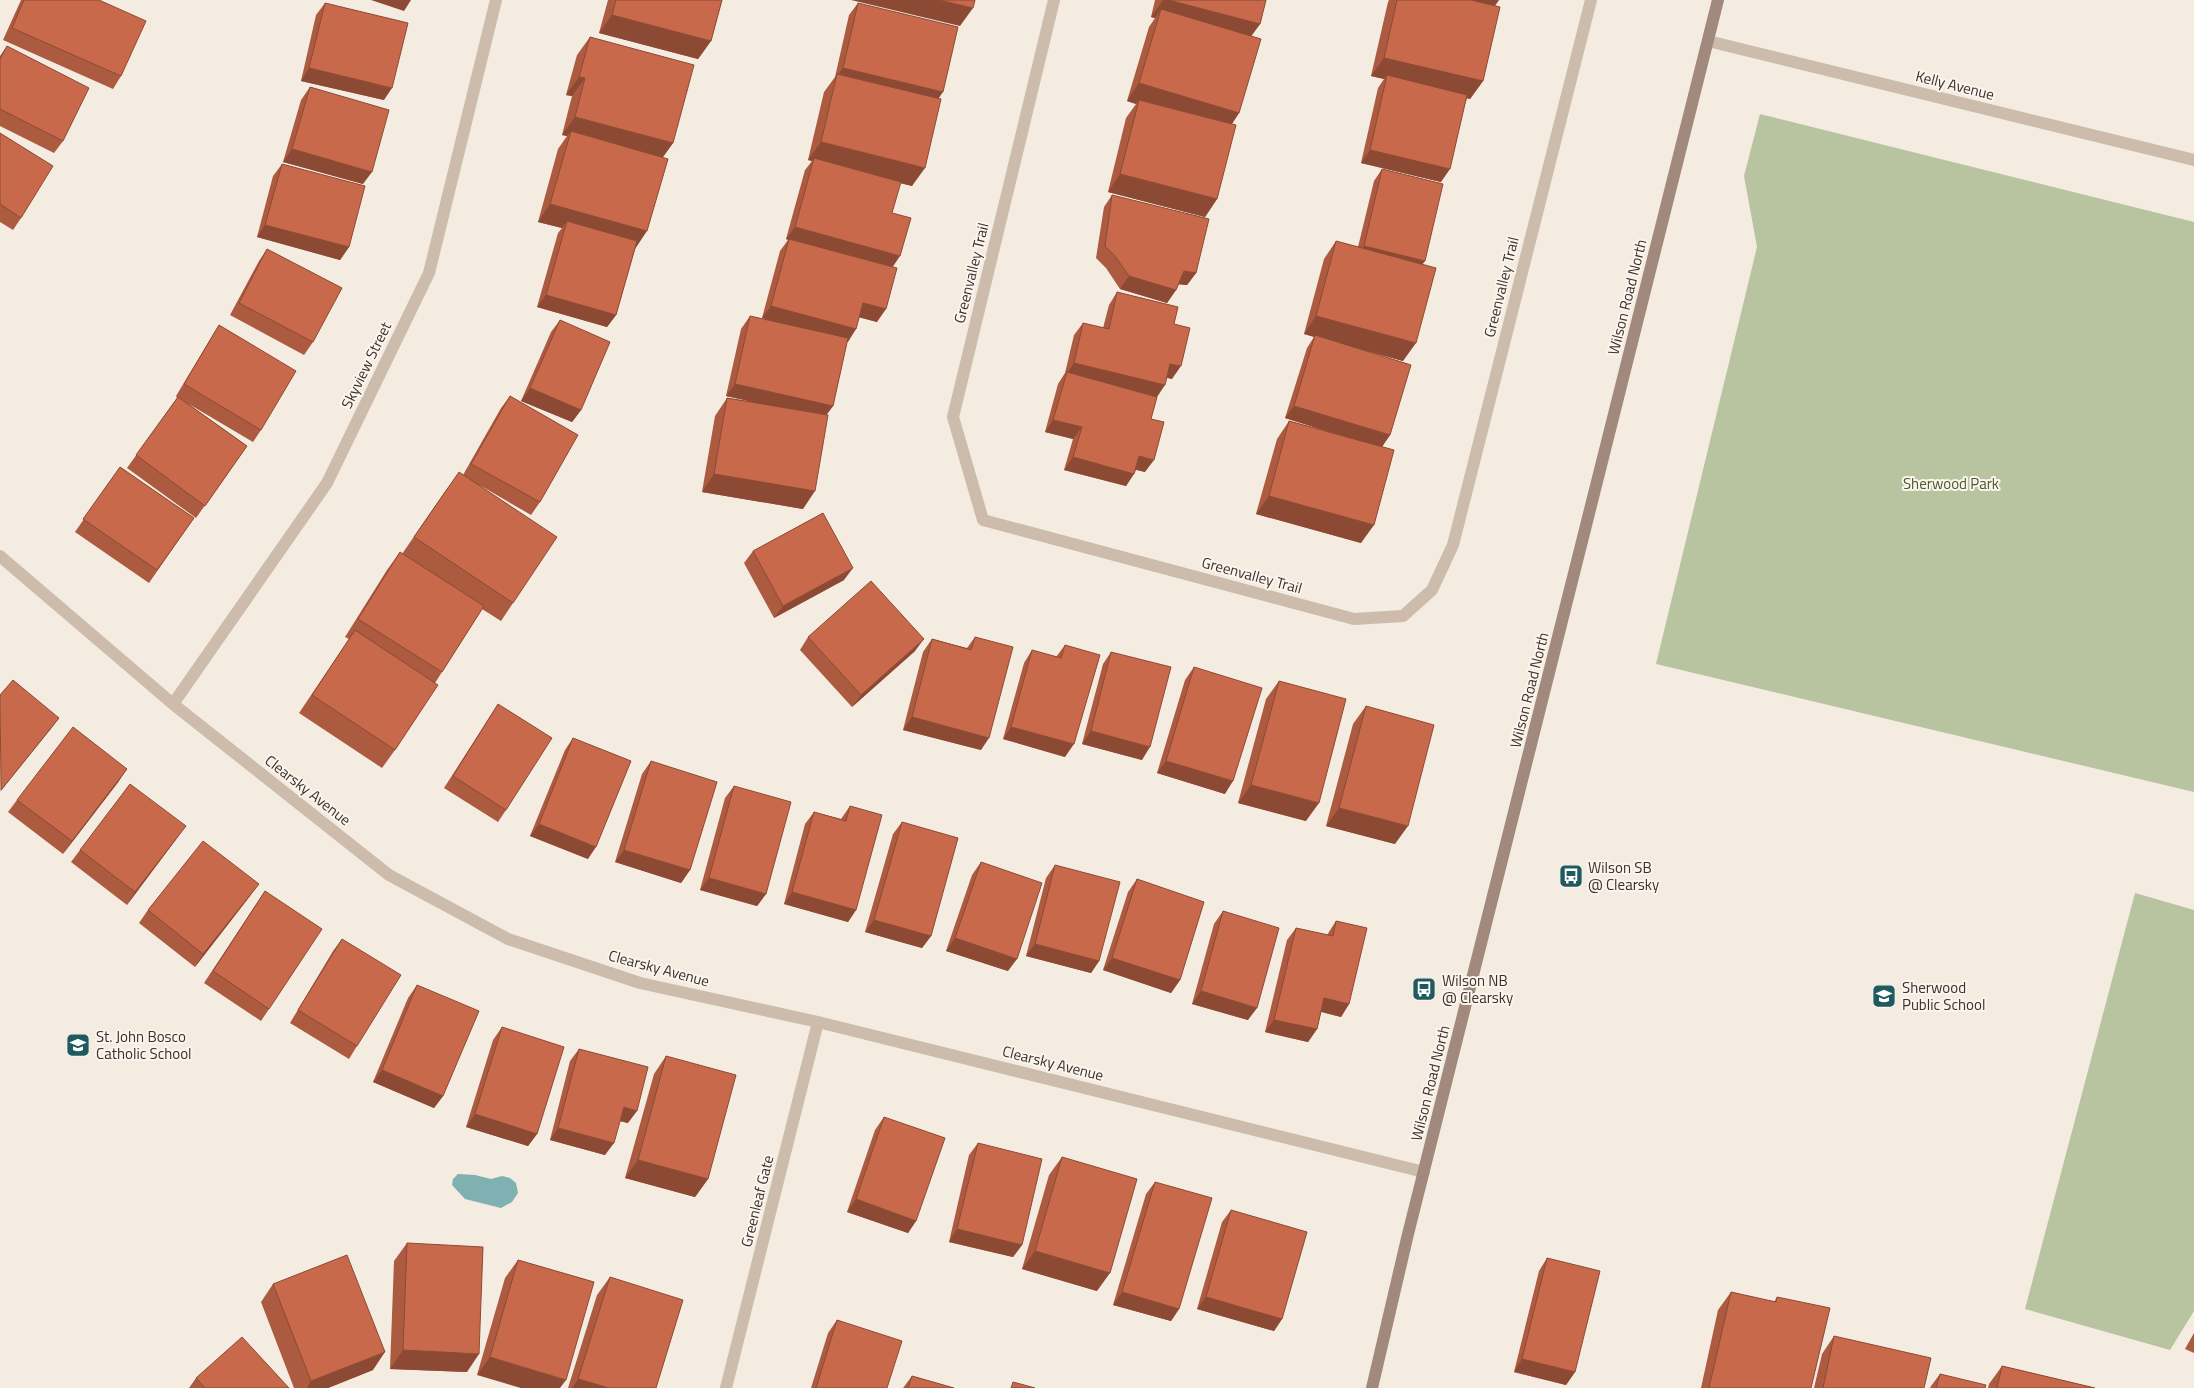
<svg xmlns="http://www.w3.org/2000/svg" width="2194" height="1388" viewBox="0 0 2194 1388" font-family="'Titillium Web',sans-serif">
<rect width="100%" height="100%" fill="#f4ebe1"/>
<path fill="#b8c4a0" d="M1760,114l434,108v570l-538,-128 101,-417 -13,-71z
M2135,893l59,17v401l-24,39 -145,-41z"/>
<path fill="#7fb0b2" d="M458,1174l17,1 16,4 11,-3 8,2 6,5 2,10 -6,9 -11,6 -36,-9 -13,-14 1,-6z"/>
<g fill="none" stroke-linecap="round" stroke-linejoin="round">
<path stroke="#cdbbac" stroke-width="12" d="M1054,0l-101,417 30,103 371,99 49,-3 29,-26 21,-45 138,-545
M1708,41l486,119
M0,556l173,148 216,171 119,64 132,44 178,39 606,150
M173,704l154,-221 102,-210 67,-273
M726,1388l92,-366"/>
<path stroke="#a18a7d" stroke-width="12" d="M1372,1388l36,-154 310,-1234"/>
</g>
<path fill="#ac5a40" d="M21,0h78l22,76 -8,13 -110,-49z
M608,0h114l-11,41 -13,18 -99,-26z
M1155,0h111l-6,24 -9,12 -12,77 -7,11 -15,75 -12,18 -97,-25 18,-74 10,-14 -9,-3 22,-74 6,-9 -4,-1z
M1389,0h110l-4,6 -12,75 -13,18 -3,-1 -26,84 -80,-19 17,-75 6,-9 -13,-3 17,-74z
M325,3l59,97 -83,-19 15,-66z
M858,3l81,96 -27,87 -12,-3 -8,30 1,54 -16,55 -18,-5 -3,12 -9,12 -14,65 -6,8 -24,95 -101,-17 13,-76 12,-18 27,4 -28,-6 15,-67 9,-13 20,5 -8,-3 18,-67 8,-11 -2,-1 19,-69 7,-9 -4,-1 16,-68 11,-15 14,-62z
M590,37l83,106 -10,14 -28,92 -19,66 -9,12 -70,-20 21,-74 4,-5 -24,-6 20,-73 9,-13 -5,-1 10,-39 -6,-1 11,-40z
M7,46l56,95 -9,12 -54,-27v-70z
M310,87l53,97 -80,-22 18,-62z
M0,133l21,85 -8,12 -13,-8z
M282,164l67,83 -9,13 -83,-23 16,-61z
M1382,169l40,95 -19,97 -42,-12 29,86 -8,12 -21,96 -105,-29 21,-75 12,-18 40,11 -44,-14 22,-70 7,-11 -10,-3 20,-75 12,-18 22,6 16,-66z
M1112,195l84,78 -9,12 -9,-1 -2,6 -9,13 -47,-14 -14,-21 -10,-10 8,-51z
M267,249l46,93 -9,13 -74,-40 29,-54z
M1117,292l57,32 -2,55 -5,-1 -10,18 -6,23 -6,53 -9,-2 -10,16 -62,-16 9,-31 -28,-7 13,-48 7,-11 9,-38 9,-12 20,5 6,-23z
M560,320l21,90 -9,12 -51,-21 30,-69z
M219,325l42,105 -8,12 -66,-39 60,43 -51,72 -69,-50 50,-70 -1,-2 35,-58z
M510,396l30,106 -9,13 -50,-29 32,117 -12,18 -19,-12 -47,74 -40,67 -13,18 -83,-55 50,-74 -4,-2 42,-67 13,-18 2,2 44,-64 17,-15 38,-67z
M120,467l74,51 -45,65 -74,-51z
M753,551l91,29 -70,38 -30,-55z
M808,637l107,14 -63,56 -52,-57z
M975,637l6,113 -78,-20 20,-78 9,-13 35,9z
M1065,645v112l-62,-18 21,-76 8,-13 24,7z
M1111,652l31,108 -60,-16 21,-80z
M1194,667l31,127 -68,-21 28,-93z
M1279,681l27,140 -68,-18 28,-104z
M498,704l8,106 -8,12 -54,-34z
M1366,706l29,138 -69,-18 27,-102z
M573,738l15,121 -58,-23 35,-86z
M651,761l39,109 -9,13 -66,-21 27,-88z
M119,781l-56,73 -55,-42 9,-12z
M734,786l32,108 -9,12 -57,-16 25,-92z
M850,806l6,104 -8,12 -64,-18 21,-80 9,-12 27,7z
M902,822l29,114 -9,12 -57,-16 28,-98z
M177,838l-50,67 -56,-43 9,-12z
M981,862l27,109 -62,-20 26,-76z
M1055,865l44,96 -8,12 -65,-17 20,-78z
M1137,879l43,101 -9,13 -68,-23 25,-78z
M265,891l4,118 -8,12 -57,-38z
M250,896l-55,71 -56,-44 9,-13z
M1223,911l25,109 -56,-16 22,-80z
M1336,921l13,83 -8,13 -20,-5 -4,17 -9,13 -43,-10 22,-92 9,-12 31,7z
M342,939l15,107 -8,13 -59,-36 43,-72z
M417,985l26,111 -9,12 -61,-26 35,-84z
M502,1027l35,107 -9,12 -62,-19 27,-87z
M579,1049l49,74 -8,-2 -15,34 -55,-15 20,-79z
M666,1056l42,123 -13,18 -70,-19 29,-104z
M884,1117l32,104 -8,12 -61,-21 28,-82z
M978,1143l44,102 -9,12 -64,-15 20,-87z
M1062,1157l35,134 -75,-22 27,-94z
M1155,1182l24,127 -8,12 -58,-16 33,-111z
M1231,1210l51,109 -8,12 -77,-22 25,-87z
M407,1243l60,129 -77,-3 4,-108z
M1547,1258l28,114 -9,13 -52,-13 25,-101z
M518,1260l76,22 -117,93 28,-97z
M610,1277l46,111h-88l29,-93z
M273,1284l100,86 -45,18h-34l-33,-86z
M1731,1292l43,10 3,-5 34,91h-110l17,-78z
M837,1320l50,68h-76l17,-55z
M2194,1333v20l-9,-4z
M1834,1336l90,52h-110l8,-34z
M2002,1366l93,22h-107l1,-4z
M1940,1374l45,14h-55l1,-2z
M912,1376l42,12h-51z
M196,1378l93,10h-100z"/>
<path fill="#8c4a34" d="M371,0h40l-7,11z
M851,0h88l34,8 -13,18z
M1163,0h5l92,24 -13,18 -86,-33 -6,9 -4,-1z
M1467,0h32l-5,6z
M612,15l99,26 -13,18 -99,-26z
M1384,58l99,23 -13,18 -84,-19 1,-5 -3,4 -13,-3z
M309,68l83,20 -8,12 -83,-19z
M843,68l100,24 -9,13 -98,-28z
M579,77l6,1 -13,18 -6,-1z
M1139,83l100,30 -12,18 -88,-31 -3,4 -9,-3z
M575,117l98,26 -13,18 -89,-30 -4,5 -5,-1z
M821,142l104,26 -13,18 -99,-25 1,-3 -2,3 -4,-1z
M292,149l80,23 -9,12 -80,-22z
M1370,150l80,19 -9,13 -80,-19z
M1120,174l97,25 -12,18 -97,-25z
M550,204l97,27 -12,18 -68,-28 -5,7 -24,-6z
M265,225l84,22 -9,13 -83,-23z
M795,227l105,29 -8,12 -106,-29z
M1364,246l61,15 -9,12 -61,-15z
M1184,271l12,2 -9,12 -12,-1z
M1129,276l47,14 -9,13 -47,-14z
M546,295l70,20 -9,12 -70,-20z
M863,303l23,6 -9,13 -23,-6z
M771,306l85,23 -8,13 -86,-24z
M1316,316l100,27 -13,18 -99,-27z
M1074,363l91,22 -8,12 -92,-21z
M1170,364l11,2 -9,13 -10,-3z
M735,384l98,22 -9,12 -98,-22z
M530,388l51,22 -9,12 -51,-21z
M1294,406l96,29 -9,13 -96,-30z
M1053,420l29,7 -9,12 -28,-7z
M1139,456l15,4 -9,12 -14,-4z
M1073,457l61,17 -8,12 -62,-16z
M714,474l101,17 -12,18 -101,-17z
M1269,496l105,29 -13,18 -105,-29z
M853,568l-9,12 -70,38 9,-12z
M924,639l-9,12 -63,56 9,-12z
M912,717l77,21 -8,12 -78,-20z
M59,718l-9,12 -50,62 1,-2z
M1011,727l63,17 -9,13 -62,-18z
M1091,731l59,16 -8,13 -60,-16z
M1166,761l67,20 -8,13 -68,-21z
M127,769l-8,12 -56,73 9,-13z
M1251,785l68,18 -13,18 -68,-18z
M1339,808l69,18 -13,18 -69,-18z
M539,824l57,23 -8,12 -58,-23z
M186,826l-9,12 -50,67 8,-13z
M624,850l66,20 -9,13 -66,-21z
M709,878l57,16 -9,12 -57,-16z
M259,884l-9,12 -55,71 8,-13z
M792,892l64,18 -8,12 -64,-18z
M874,920l57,16 -9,12 -57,-16z
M955,938l62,21 -9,12 -62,-20z
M1035,944l64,17 -8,12 -65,-17z
M1112,958l68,22 -9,13 -68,-23z
M1201,991l56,17 -9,12 -56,-16z
M1324,998l25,6 -8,13 -26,-7z
M1274,1020l43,9 -9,13 -43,-10z
M382,1070l61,26 -9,12 -61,-26z
M624,1107l13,4 -9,12 -13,-3z
M475,1114l62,20 -9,12 -62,-19z
M558,1128l56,15 -9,12 -55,-15z
M638,1160l70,19 -13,18 -70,-19z
M856,1199l60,22 -8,12 -61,-21z
M957,1229l65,16 -9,12 -64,-15z
M1035,1251l75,22 -13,18 -75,-22z
M1122,1292l57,17 -8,12 -58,-16z
M1206,1297l76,22 -8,12 -77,-22z
M403,1350l76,4 -12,18 -77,-3z
M385,1352l-12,18 -45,18h-21l4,-7z
M490,1357l76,23 -6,8h-39l-44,-13z
M1522,1359l53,13 -9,13 -52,-13z
M578,1379l31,9h-37z"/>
<path fill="#c8694b" stroke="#8c4a34" d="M24,0h75l47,21 -25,55 -109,-48z
M616,0h106l-11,41 -99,-26z
M939,0h36l-2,8z
M1168,0h98l-6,24z
M1397,0h74l29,7 -17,74 -99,-23z
M325,3l83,20 -16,65 -83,-20z
M858,3l100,24 -15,65 -100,-24z
M1161,9l100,30 -22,74 -100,-30z
M590,37l104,28 -21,78 -98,-26 10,-39 -6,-1z
M7,46l82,42 -26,53 -63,-32v-50z
M837,74l104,25 -16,69 -104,-26z
M1387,75l80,20 -17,74 -80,-19z
M310,87l79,23 -17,62 -80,-23z
M1139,100l97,25 -19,74 -97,-25z
M571,131l97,28 -21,72 -97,-27z
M0,133l53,33 -32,52 -21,-14z
M814,158l87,24 -9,31 19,5 -11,38 -105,-29z
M282,164l83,22 -16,61 -84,-22z
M1382,169l61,15 -18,77 -61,-15z
M1112,195l97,24 -13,54 -12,-2 -8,19 -47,-14 -14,-20 -10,-10z
M567,221l70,20 -21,74 -70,-20z
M789,239l108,29 -11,41 -23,-6 -7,26 -85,-23z
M1336,241l100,27 -20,75 -100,-27z
M267,249l75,39 -29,54 -74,-39z
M1117,292l61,15 -4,17 16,4 -9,38 -11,-2 -5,21 -91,-22 9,-40 26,6z
M750,316l98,22 -15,68 -98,-22z
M560,320l50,22 -29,68 -51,-22z
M219,325l77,46 -35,59 -77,-46z
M1315,335l96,30 -21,70 -96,-29z
M1067,372l90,25 -6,22 13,3 -10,38 -15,-4 -5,18 -61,-17 9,-30 -29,-7z
M510,396l68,39 -38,67 -69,-38z
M178,397l69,49 -42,60 -69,-51z
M727,398l101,17 -13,76 -101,-17z
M1289,421l105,29 -20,75 -105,-29z
M120,467l74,51 -37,52 -74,-51z
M459,472l98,65 -44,66 -99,-66z
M823,513l30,55 -70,38 -30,-55z
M400,552l84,54 -42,66 -84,-53z
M871,581l53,58 -63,56 -53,-58z
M355,630l83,55 -43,65 -83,-55z
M975,637l38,10 -24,91 -77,-21 20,-78 39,11z
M1065,645l35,10 -26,89 -63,-17 21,-77 29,8z
M1111,652l60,15 -21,80 -59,-16z
M1194,667l68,21 -29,93 -67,-20z
M13,680l46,38 -58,72 -1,-95z
M1279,681l67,18 -27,104 -68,-18z
M498,704l54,34 -46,72 -53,-34z
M1366,706l68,19 -26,101 -69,-18z
M73,727l54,42 -55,72 -55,-41z
M573,738l58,23 -35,86 -57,-23z
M651,761l66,21 -27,88 -66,-20z
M130,784l56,42 -51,66 -55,-42z
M734,786l57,16 -25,92 -57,-16z
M850,806l32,9 -26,95 -64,-18 22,-80 32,9z
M902,822l56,16 -27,98 -57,-16z
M203,841l56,43 -56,70 -55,-44z
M981,862l61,21 -25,76 -62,-21z
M1055,865l65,17 -21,79 -64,-17z
M1137,879l67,23 -24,78 -68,-22z
M265,891l57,38 -53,80 -56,-38z
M1223,911l56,17 -22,80 -56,-17z
M1336,921l31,7 -18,76 -25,-6 -7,31 -43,-9 22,-92 37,8z
M342,939l59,36 -44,71 -59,-36z
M417,985l62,26 -36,85 -61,-26z
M502,1027l62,20 -27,87 -62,-20z
M579,1049l69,18 -11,44 -13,-4 -10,36 -56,-15z
M666,1056l70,19 -28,104 -70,-19z
M884,1117l61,21 -29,83 -60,-22z
M978,1143l64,16 -20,86 -65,-16z
M1062,1157l75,22 -27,94 -75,-22z
M1155,1182l57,16 -33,111 -57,-17z
M1231,1210l76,22 -25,87 -76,-22z
M407,1243l76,4 -4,107 -76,-4z
M347,1255l38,97 -74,29 -38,-97z
M1547,1258l53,13 -25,101 -53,-13z
M518,1260l76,22 -28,98 -76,-23z
M610,1277l73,23 -27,88h-47l-31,-9z
M1731,1292l45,10 1,-5 53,11 -19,80h-102z
M837,1320l65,21 -15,47h-71z
M1834,1336l97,22 -7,30h-101z
M242,1337l47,51h-84l-9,-10z
M2002,1366l93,22h-98z
M1940,1374l46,11 -1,3h-49z
M912,1376l42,12h-46z
M1013,1382l22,6h-24z"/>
<defs>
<g id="bus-square" transform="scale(1.25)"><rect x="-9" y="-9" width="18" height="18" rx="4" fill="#1f5a5e" stroke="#fbf5ee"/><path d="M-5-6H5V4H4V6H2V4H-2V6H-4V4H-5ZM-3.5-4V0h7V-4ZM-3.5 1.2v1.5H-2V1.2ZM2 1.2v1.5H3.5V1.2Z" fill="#fff"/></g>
<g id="school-square" transform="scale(1.25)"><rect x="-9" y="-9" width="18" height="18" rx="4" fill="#1f5a5e" stroke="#fbf5ee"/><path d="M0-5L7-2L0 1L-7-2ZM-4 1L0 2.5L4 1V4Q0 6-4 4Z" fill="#fff"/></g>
</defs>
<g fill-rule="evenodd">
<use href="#bus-square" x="1571" y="876"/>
<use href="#bus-square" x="1424" y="989"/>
<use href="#school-square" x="1884" y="996"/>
<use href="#school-square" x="78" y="1045"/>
</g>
<g text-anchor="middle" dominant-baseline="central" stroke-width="4" stroke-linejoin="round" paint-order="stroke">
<g font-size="15" fill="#3b302b" stroke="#fbf5ee">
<text transform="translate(1955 85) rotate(14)">Kelly Avenue</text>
<text transform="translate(971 273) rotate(-76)">Greenvalley Trail</text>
<text transform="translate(1501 287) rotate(-76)">Greenvalley Trail</text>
<text transform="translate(1627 297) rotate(-76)">Wilson Road North</text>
<text transform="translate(366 365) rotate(-64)">Skyview Street</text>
<text transform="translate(1252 575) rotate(15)">Greenvalley Trail</text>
<text transform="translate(1529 690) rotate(-76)">Wilson Road North</text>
<text transform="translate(308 790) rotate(38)">Clearsky Avenue</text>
<text transform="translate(659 968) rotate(15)">Clearsky Avenue</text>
<text transform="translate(1053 1063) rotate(14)">Clearsky Avenue</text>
<text transform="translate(1430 1083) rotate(-76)">Wilson Road North</text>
<text transform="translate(757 1201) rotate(-76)">Greenleaf Gate</text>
</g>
<g font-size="15" fill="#4a5a2e" stroke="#fbf5ee">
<text x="1951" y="483">Sherwood Park</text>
</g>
<g font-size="15" fill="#3b302b" stroke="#fbf5ee" text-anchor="start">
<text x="1588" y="867">Wilson SB<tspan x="1588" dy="17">@ Clearsky</tspan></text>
<text x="1442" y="980">Wilson NB<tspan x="1442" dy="17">@ Clearsky</tspan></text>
<text x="1902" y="987">Sherwood<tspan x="1902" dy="17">Public School</tspan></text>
<text x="96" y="1036">St. John Bosco<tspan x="96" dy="17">Catholic School</tspan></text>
</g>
</g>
</svg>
